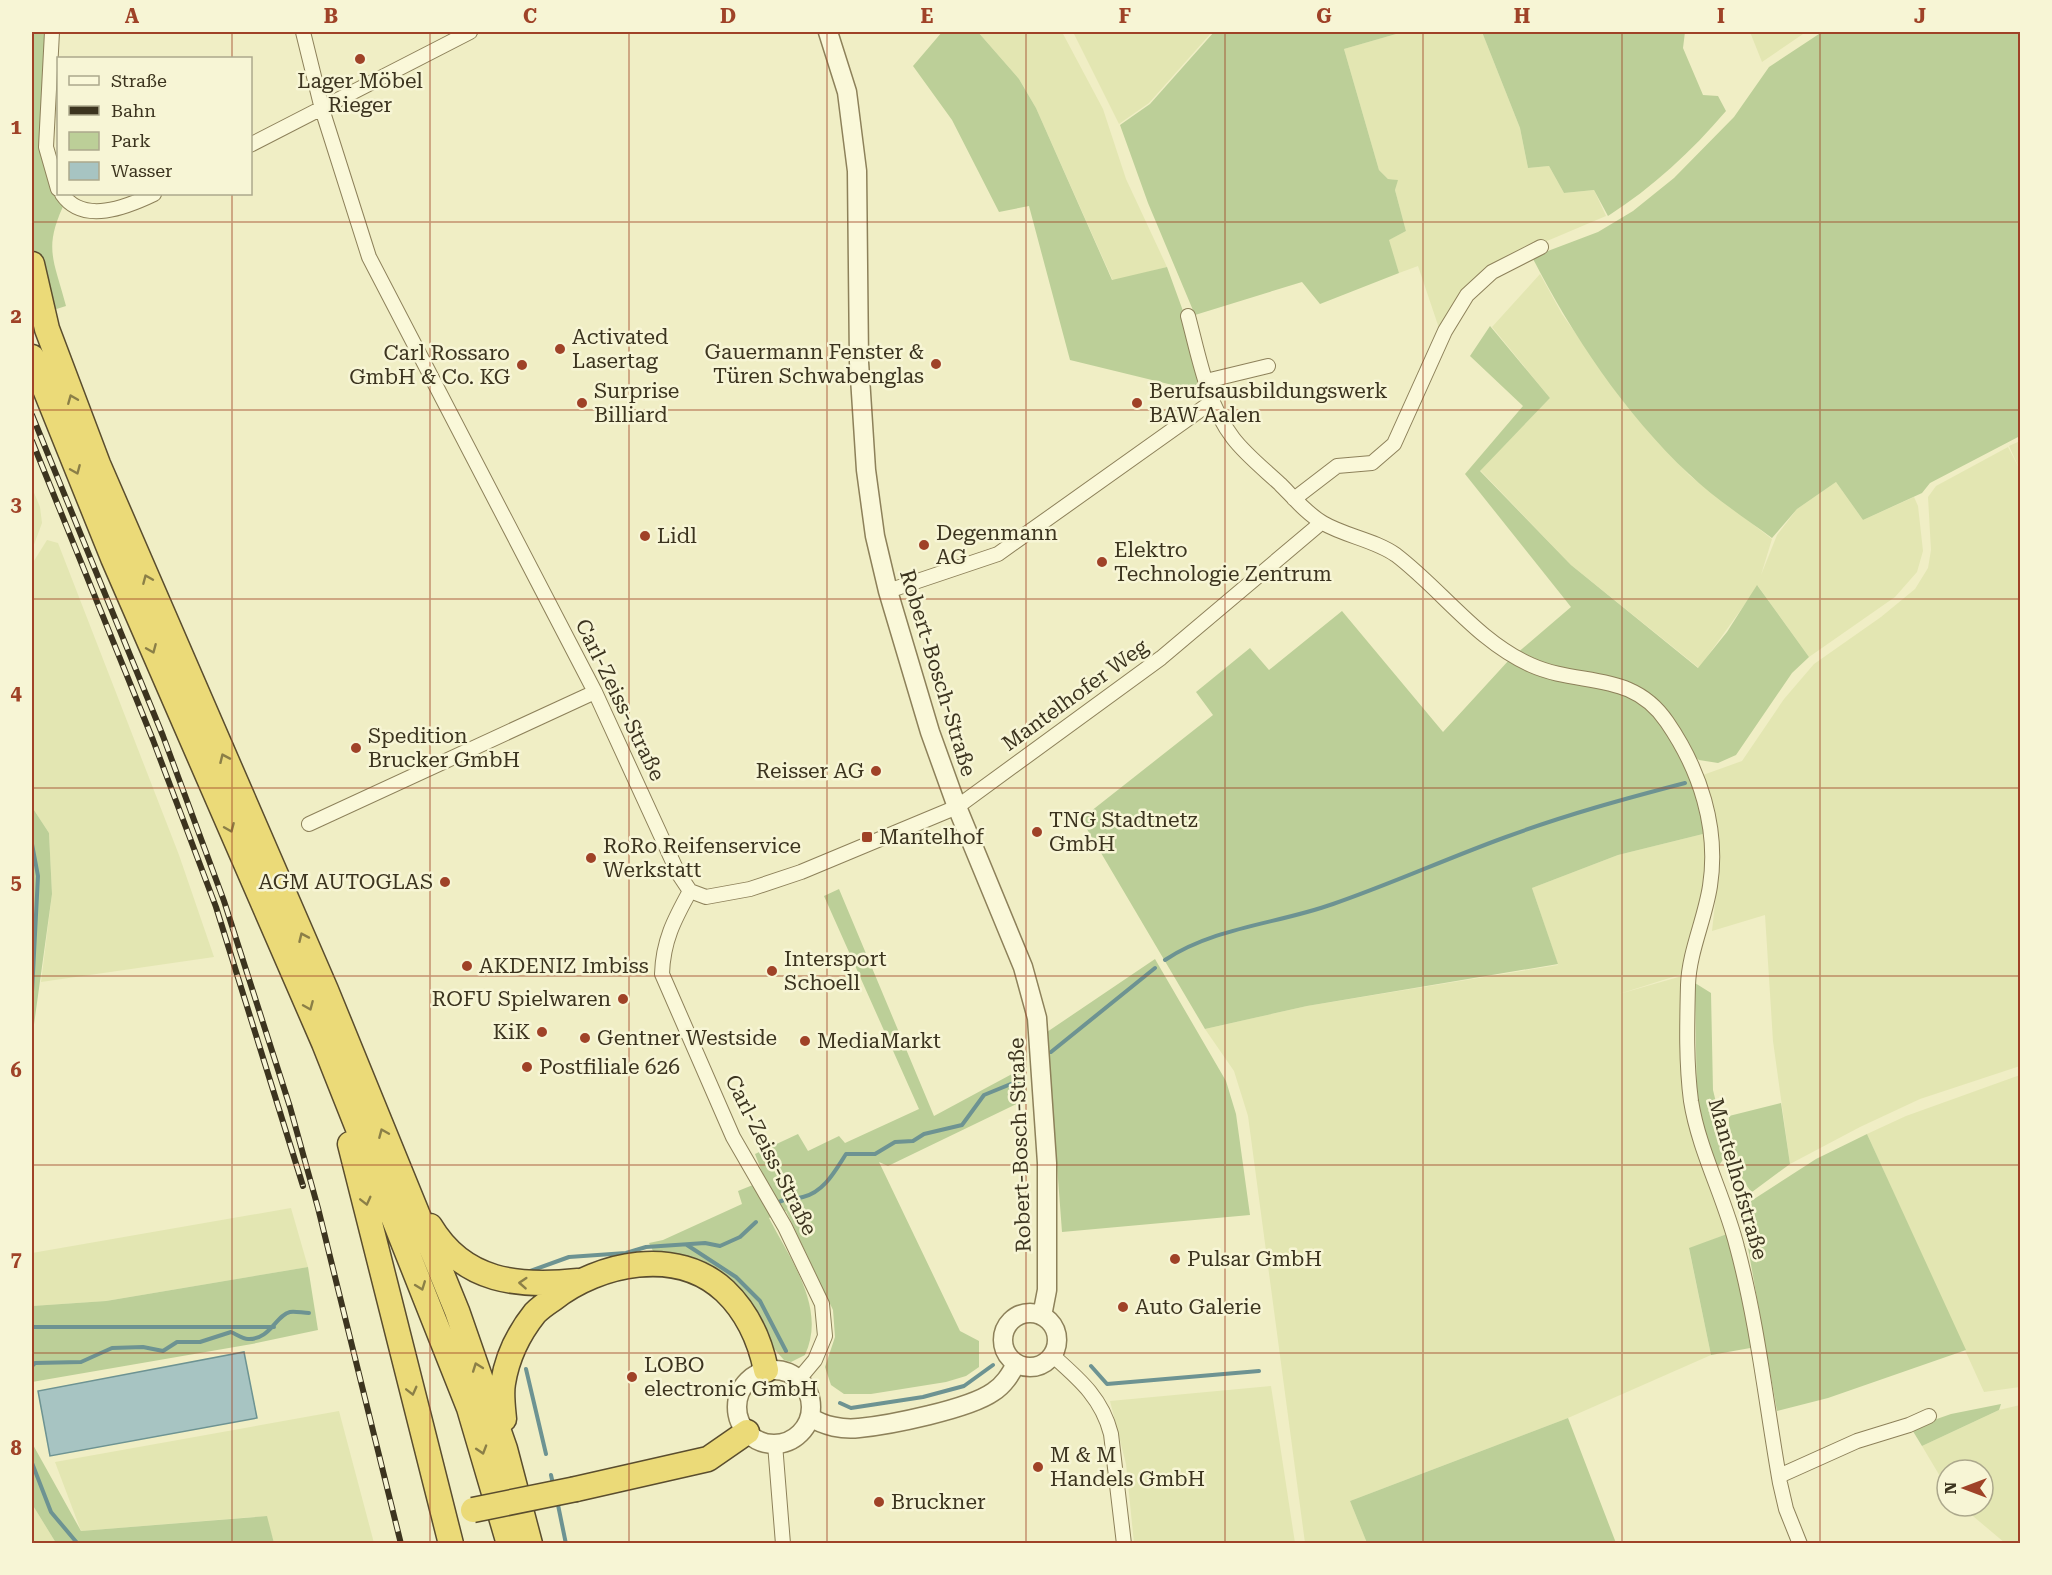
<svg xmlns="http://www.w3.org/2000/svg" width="2052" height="1575" viewBox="0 0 2052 1575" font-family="'Roboto Serif',serif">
<rect width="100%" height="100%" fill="#f0eec5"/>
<path fill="#e3e6b2" d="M978,32h84l41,77 23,70 41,88 -54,14 -77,-173 -17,-29z
M1073,32h139l-63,71 -30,21z
M1403,32h79l38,96 8,40 21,-2 15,27 30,-3 12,26 -104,44 -62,71 -22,-65 -19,7 -11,-33 18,-9 -11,-41 2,-10 -9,-1 -9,-9 -35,-121z
M1750,32h56l-44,30z
M1540,274l22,40 62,88 65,73 83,64 -11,36 16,-40 20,-26 39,-27 27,38 51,-23 4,9 5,45 -6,21 -22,25 -86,60 -51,-71 -59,82 -128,-103 -91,-95 70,-72 -58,-71z
M2020,441v625l-100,33 -60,28 -70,37 -17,-123 -8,-126 -53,16 8,-72 -4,-42 -13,-42 39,-14 42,-62 30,-35 67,-47 34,-28 13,-21 3,-18 -3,-53 8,-11 72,-39 11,21 -10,-22z
M32,488l8,19 2,16 -10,27z
M47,540l11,3 121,312 35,102 -173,25 11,-88 -3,-61 -17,-26v-243z
M1707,833l-3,65 -22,76 -63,20 63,-18 3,127 42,131 -38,15 22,106 -143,63 -218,83 17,42h-62l-57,-427 -14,-45 -29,-42 102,-23 251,-41 -26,-77 86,-33z
M2020,1075v312l-36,5 -117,-258 39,-18z
M291,1208l17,59 -202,34 -74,5v-53z
M1271,1386l24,157h-161l-8,-79 -16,-63z
M2020,1405v138h-15l-44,-37h22v-36h-36v18l-25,-42 77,-36z
M339,1411l35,132h-100l-8,-27 -185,15 -26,-69z
M32,1504l24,39h-24z"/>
<path fill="#bccf98" d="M32,32h20l-6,115 20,53c-23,48 -13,57 0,106l-19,6 -15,-66z
M942,32h36l41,47 17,29 76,172 55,-13 16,44 17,67 -7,12 -123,-30 -41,-154 -30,6 -47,-92 -39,-54z
M1214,32h189l-59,17 35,121 9,9 10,1 -3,10 11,41 -17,9 10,33 -79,31 -18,-22 -107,33 -47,-112 -28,-78 30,-21z
M1482,32h203l-2,16 20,47 15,1 8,15c-35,41 -73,76 -118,105l-14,-26 -30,3 -15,-27 -21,2 -8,-40z
M1822,32h198v404l-90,47 -8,10 -59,27 -27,-38 -39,27 -25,29c-27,-20 -58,-40 -83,-64 -65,-61 -116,-138 -157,-217l66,-25 35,-21 41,-33 60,-61 35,-50z
M1490,326l60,72 -70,73 91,94 127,103 29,-36 30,-47 52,72 -17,16 -56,82 -18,8 -19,-3 -10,-8 -48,-62 -93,-23 -32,-13 55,-47 -106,-133 58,-68 -53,-50z
M1342,611l101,121 66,-72 107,28 44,28 32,65 15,52 -89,22 -86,33 26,76 -251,42 -102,23 -124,-210 132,-104 -17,-23 54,-44 19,22z
M32,807l17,26 3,61 -20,145z
M839,889l95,227 91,-49 2,32 -139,67 -9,-4 81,169 19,10v26l-13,9 -20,6 -75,12h-27l-13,-9 -6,-18 10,-30 -2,-27 -47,-99 -17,7c21,41 58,90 36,137l-14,7 -7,-2 -15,-17 -18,-38 -96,-50 -6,-12 14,-3 79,-36 -4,-13 27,-11 -10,-26 43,-20 10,17 31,-15 6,7 74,-34 -95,-213z
M1155,959l71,122 10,33 14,101 -188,17 -15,-200z
M1695,983l16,10 2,97 15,62 -12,18 -19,-62z
M1781,1103l9,61 -38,28c-15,-13 -24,-57 -23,-76z
M1867,1134l99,216 -138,48 -51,13 -30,-169 -2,-21 6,-20 65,-42z
M1727,1234l29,113 -45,8 -22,-107z
M308,1267l10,63 -66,14 -220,38v-76l74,-5z
M2001,1404l-2,6 -77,36 -11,-18 40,-14z
M1568,1418l48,125h-249l-17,-42z
M32,1443l49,88 186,-15 7,27h-218l-24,-39z"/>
<path fill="#a7c4c2" stroke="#6d9392" stroke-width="1.5" d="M244,1352l13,66 -207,38 -12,-65z"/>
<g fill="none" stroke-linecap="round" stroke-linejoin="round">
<path stroke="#6d9392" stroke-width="4" d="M32,844l6,32 -6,116
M1165,960c50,-33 112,-36 168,-56 58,-20 115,-46 173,-67 59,-22 118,-38 179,-54
M1051,1052l104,-84
M776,1204c8,-7 17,-4 27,-7 21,-5 32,-26 43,-43h29l20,-12 18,-1 11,-7 38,-9 22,-30 34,-14
M687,1245l49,32 24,24 26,50
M525,1273l44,-16 57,-4 20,-6 59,-4 15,3 20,-9 16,-15
M32,1327h242
M32,1366l3,-3 46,-1 31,-14 31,-1 20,4 14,-9h23l31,-10c5,2 12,7 17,7 22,1 28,-24 42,-27 5,-1 13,1 19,1
M1091,1366l16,18 152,-13
M526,1369l20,85
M840,1403l11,5 72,-11 41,-11 29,-21
M32,1463l19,49 27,32
M551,1475l2,9
M557,1500l9,44"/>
<g stroke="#8d815a" stroke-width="16">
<path id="minor" d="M52,32l-6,115 12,42
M303,32l19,77 47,148 226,435 83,181 12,18
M250,145l220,-113
M62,194c21,31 65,13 92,0
M1188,316c11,41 19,88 45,122 13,17 32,32 47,46 13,13 27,30 43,39 22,13 52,17 73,32 46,35 81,86 135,110 49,22 101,5 136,57 33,48 52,106 43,164 -5,33 -21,66 -22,99 -1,39 -2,78 3,116 8,50 34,97 46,146 21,78 29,157 43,236l6,26 14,35
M1206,381l62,-15
M1294,499l43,-33 35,-3 22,-19 51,-113 22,-36 25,-23 49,-25
M888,591l110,-37 215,-153
M309,824l286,-132
M690,891l16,6 44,-8 51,-17 156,-65 204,-149 160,-135
M690,891c-16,29 -27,50 -28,83l71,163 52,90 37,77 3,32 -10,24 -16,19
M1052,1355c27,24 50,43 59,79l13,110
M775,1444l8,100
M1779,1476l78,-35 52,-16 20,-9"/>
</g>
<g stroke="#8d815a" stroke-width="21">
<path id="tertiary" d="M828,32l19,60 10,79 2,191 7,108 9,66 13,55 42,141 27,75 66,160 14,51 10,145v127l-5,26
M1003 1340a27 27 0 1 1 54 0a27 27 0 1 1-54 0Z
M737 1407a37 37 0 1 1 74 0a37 37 0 1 1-74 0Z
M810,1417c14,9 33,13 49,11 31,-3 110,-19 134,-36 11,-7 17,-17 23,-28"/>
</g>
<g stroke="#5a4d2e" stroke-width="27">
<path id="trunk" d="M32,264l15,65 51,135 228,526 131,321 48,138 25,95
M32,357l81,201 211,485 145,365 40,136
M350,1144l101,400
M430,1226c34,57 89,61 148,55
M504,1419c-1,-11 -3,-25 -1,-36 4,-25 16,-50 32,-70 5,-5 12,-10 18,-14 46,-36 124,-53 172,-8 22,21 35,50 41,79
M576,1489l132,-30 39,-27"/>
</g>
<use href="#minor" stroke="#faf8d9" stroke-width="14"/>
<use href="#tertiary" stroke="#faf8d9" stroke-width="18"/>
<use href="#trunk" stroke="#ebda78" stroke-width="24"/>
<g stroke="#3c341f" stroke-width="6">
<path id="rail" d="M32,415l131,321 61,165 66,206 28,101 83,336
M32,441l121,299 63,167 87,279"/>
</g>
<use href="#rail" stroke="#f7f5d5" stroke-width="4" stroke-dasharray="11" stroke-linecap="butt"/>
<g stroke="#5a4d2e" stroke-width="27" stroke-linecap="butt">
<path id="trunk-bridge" d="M473,1510l103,-21"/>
</g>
<use href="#trunk-bridge" stroke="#ebda78" stroke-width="24"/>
</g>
<defs><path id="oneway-chevron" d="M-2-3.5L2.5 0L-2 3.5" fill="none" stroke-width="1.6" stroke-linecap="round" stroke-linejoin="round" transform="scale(1.5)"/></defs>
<g stroke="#8b7f47">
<use href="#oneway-chevron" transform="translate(72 399) rotate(-112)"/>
<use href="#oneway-chevron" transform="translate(76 470) rotate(67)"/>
<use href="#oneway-chevron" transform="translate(147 579) rotate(-113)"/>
<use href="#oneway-chevron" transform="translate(152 649) rotate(67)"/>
<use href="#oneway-chevron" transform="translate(224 758) rotate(-114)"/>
<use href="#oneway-chevron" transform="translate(230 828) rotate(67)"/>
<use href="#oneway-chevron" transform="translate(303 937) rotate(-114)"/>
<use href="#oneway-chevron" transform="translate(309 1006) rotate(67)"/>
<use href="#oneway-chevron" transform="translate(383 1133) rotate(-113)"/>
<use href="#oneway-chevron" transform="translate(366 1201) rotate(76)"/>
<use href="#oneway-chevron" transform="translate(523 1283) rotate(-176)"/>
<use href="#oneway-chevron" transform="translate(421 1286) rotate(69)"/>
<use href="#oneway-chevron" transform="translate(477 1367) rotate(-110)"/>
<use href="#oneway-chevron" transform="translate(412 1391) rotate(76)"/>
<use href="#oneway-chevron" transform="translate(482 1450) rotate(73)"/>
</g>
<path fill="none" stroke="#9f4227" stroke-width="1.5" stroke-opacity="0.55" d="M232,32v26M430,32v1512M629,32v1512M827,32v1512M1026,32v1512M1225,32v1512M1423,32v1512M1622,32v1512M1820,32v1512M232,194v1350M32,222h1988M32,410h1988M32,599h1988M32,788h1988M32,976h1988M32,1165h1988M32,1353h1988"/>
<g fill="#9f4227" stroke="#f7f5d5" stroke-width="2">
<circle cx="360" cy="59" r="6"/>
<circle cx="560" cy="349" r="6"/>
<circle cx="936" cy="364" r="6"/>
<circle cx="522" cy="365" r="6"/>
<circle cx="582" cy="403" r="6"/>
<circle cx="1137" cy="403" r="6"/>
<circle cx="645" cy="536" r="6"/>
<circle cx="924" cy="545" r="6"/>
<circle cx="1102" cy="562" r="6"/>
<circle cx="356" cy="748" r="6"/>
<circle cx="876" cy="771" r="6"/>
<circle cx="1037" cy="832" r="6"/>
<rect x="861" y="831" width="12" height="12" rx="3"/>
<circle cx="591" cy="858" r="6"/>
<circle cx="445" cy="882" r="6"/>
<circle cx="467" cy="966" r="6"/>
<circle cx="772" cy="971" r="6"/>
<circle cx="623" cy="999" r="6"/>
<circle cx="542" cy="1032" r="6"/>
<circle cx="585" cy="1038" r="6"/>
<circle cx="805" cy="1041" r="6"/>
<circle cx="527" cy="1067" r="6"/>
<circle cx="1175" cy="1259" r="6"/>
<circle cx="1123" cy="1307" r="6"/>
<circle cx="632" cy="1377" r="6"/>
<circle cx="1038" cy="1467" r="6"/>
<circle cx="879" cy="1502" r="6"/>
</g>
<g text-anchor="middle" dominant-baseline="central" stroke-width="5" stroke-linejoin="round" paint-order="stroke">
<g font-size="21" fill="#3c341f" stroke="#f7f5d5" text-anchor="start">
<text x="360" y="81" text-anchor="middle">Lager Möbel<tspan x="360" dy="24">Rieger</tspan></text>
<text x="572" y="337">Activated<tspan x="572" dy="24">Lasertag</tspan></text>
<text x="924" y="352" text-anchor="end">Gauermann Fenster &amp;<tspan x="924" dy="24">Türen Schwabenglas</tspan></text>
<text x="510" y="353" text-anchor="end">Carl Rossaro<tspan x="510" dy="24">GmbH &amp; Co. KG</tspan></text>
<text x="594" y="391">Surprise<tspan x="594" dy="24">Billiard</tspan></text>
<text x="1149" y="391">Berufsausbildungswerk<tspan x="1149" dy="24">BAW Aalen</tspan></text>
<text x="936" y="533">Degenmann<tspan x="936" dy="24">AG</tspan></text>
<text x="657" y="536">Lidl</text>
<text x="1114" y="550">Elektro<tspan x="1114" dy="24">Technologie Zentrum</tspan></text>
<text x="368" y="736">Spedition<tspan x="368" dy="24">Brucker GmbH</tspan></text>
<text x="864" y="771" text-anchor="end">Reisser AG</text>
<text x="1049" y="820">TNG Stadtnetz<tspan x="1049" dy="24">GmbH</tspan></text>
<text x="879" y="837">Mantelhof</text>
<text x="603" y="846">RoRo Reifenservice<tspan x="603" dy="24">Werkstatt</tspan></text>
<text x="433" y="882" text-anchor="end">AGM AUTOGLAS</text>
<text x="784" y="959">Intersport<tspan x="784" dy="24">Schoell</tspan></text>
<text x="479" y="966">AKDENIZ Imbiss</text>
<text x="611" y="999" text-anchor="end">ROFU Spielwaren</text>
<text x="530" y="1032" text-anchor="end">KiK</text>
<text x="597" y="1038">Gentner Westside</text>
<text x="817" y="1041">MediaMarkt</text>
<text x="539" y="1067">Postfiliale 626</text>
<text x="1187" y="1259">Pulsar GmbH</text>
<text x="1135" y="1307">Auto Galerie</text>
<text x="644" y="1365">LOBO<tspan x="644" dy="24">electronic GmbH</tspan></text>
<text x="1050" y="1455">M &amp; M<tspan x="1050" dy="24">Handels GmbH</tspan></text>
<text x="891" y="1502">Bruckner</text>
</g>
<g font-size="21" fill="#3c341f" stroke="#f7f5d5">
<text transform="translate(938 673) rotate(73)">Robert-Bosch-Straße</text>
<text transform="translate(1075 695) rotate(-36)">Mantelhofer Weg</text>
<text transform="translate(620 700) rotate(64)">Carl-Zeiss-Straße</text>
<text transform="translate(1020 1145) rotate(-92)">Robert-Bosch-Straße</text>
<text transform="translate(771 1155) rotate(63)">Carl-Zeiss-Straße</text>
<text transform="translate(1738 1179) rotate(74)">Mantelhofstraße</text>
</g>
</g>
<rect width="2052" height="1575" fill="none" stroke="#f7f5d5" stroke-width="66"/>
<rect x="57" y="57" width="195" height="138" fill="#f7f5d5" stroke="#aca88c" stroke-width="1.5"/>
<rect x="69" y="76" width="30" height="9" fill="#faf8d9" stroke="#aca88c" stroke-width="1.5"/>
<text x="111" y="87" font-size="18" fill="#3c341f">Straße</text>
<rect x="69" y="106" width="30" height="9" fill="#3c341f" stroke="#aca88c" stroke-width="1.5"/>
<text x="111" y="117" font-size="18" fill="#3c341f">Bahn</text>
<rect x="69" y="132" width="30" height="18" fill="#bccf98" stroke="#aca88c" stroke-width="1.5"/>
<text x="111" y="147" font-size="18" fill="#3c341f">Park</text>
<rect x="69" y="162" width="30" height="18" fill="#a7c4c2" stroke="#aca88c" stroke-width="1.5"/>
<text x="111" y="177" font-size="18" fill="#3c341f">Wasser</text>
<g transform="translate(1965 1488) rotate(270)"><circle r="28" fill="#f7f5d5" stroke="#aca88c" stroke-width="1.5"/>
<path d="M0-4.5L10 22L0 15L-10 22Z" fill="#9f4227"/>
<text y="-9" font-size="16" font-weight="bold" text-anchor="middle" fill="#3c341f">N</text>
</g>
<rect x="33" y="33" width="1986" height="1509" fill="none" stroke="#9f4227" stroke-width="2"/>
<g font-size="20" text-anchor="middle" font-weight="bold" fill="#9f4227">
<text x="132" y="23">A</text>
<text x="331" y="23">B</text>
<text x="530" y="23">C</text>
<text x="728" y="23">D</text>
<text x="927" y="23">E</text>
<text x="1125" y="23">F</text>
<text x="1324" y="23">G</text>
<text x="1522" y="23">H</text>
<text x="1721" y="23">I</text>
<text x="1920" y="23">J</text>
<text x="16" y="134">1</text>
<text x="16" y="323">2</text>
<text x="16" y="511">3</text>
<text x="16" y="700">4</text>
<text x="16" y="889">5</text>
<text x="16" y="1077">6</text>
<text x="16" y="1266">7</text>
<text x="16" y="1455">8</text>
</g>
</svg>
